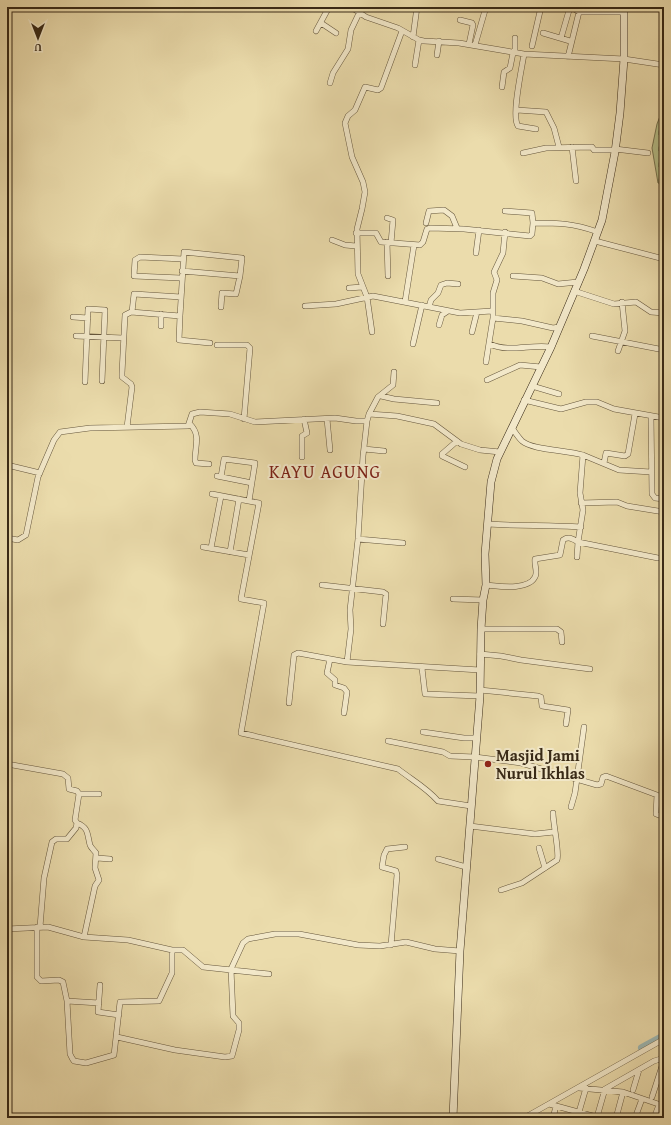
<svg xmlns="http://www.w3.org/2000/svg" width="671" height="1125" viewBox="0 0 671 1125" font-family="'Gentium Book Plus',serif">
<defs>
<pattern id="cemetery-stones" width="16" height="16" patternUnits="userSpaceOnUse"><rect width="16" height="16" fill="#b6c08a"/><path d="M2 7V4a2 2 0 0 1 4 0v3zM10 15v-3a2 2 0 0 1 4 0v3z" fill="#959c70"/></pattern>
</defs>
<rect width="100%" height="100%" fill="#ebdcac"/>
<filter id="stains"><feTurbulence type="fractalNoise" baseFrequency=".005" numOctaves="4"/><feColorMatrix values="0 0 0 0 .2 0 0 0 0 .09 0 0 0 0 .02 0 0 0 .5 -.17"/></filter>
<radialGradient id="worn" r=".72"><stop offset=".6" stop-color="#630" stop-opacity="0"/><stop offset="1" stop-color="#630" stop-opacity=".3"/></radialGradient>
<path fill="url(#cemetery-stones)" stroke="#777450" d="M664,106v78l-6,-1 -6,-35 5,-24z"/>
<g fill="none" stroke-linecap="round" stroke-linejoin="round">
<path stroke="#9eb9b5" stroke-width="8" d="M642,1048l22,-12"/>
<g stroke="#65563c" stroke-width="6">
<path id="street" d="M351,7l15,10 32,11 21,12 5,1 35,2 65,11 100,5 40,6
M449,7h2
M571,7l8,5h45
M460,20l12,3 1,2 -4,19
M321,23l15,10
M316,31l13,-24
M543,33l27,8
M413,37l4,-30
M561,38l9,-31
M475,45l11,-38
M532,46l9,-39
M515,53v-15
M524,54c-2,14 -13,62 -6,72l18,3
M437,55l2,-14
M568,57l11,-45
M415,65l4,-25
M330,83l3,-10 15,-24 3,-19 11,-23
M502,87l2,-15 6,-4 3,-15
M517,110l29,2 8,16 5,19
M572,147l4,34
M615,149l33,4
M523,153l23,-5 46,-1 2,3h21
M505,211l27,2 1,10
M387,218l6,2 -2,23
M426,223l3,-12 15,-1 8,6 5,12
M356,233h20l5,9 39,3 3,-3 4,-13 3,-1 34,1 66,7 2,-2 1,-11c26,0 39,0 65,9
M332,240l13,5 11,1
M595,241l69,18
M387,242l1,34
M476,253l3,-23
M182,271l58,5
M513,276l29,2 16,6 20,-2
M181,278l-47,-2 1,-16 5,-3 43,2
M349,288l13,-1
M574,291l40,13 22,-2 15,10 13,1
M405,302l9,-57
M305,306l31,-2 37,-8 87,17 32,-2
M429,307l2,-7 7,-7 3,-8 6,-2 11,1
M132,312l2,-18 47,3
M180,316l4,-64 58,6 -2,18 -4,18 -14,-1 -1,14
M73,317l15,1
M493,318l29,3 31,7 6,-1
M439,325l3,-10 6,-4
M161,326v-12
M372,332l-5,-35 -9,-23 -1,-45 5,-20 3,-17 -2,-10 -11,-25 -7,-34 3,-7 7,-6 10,-23 13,3 3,-2 21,-57
M472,332l5,-20
M76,336l47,2
M592,336l72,14
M413,344l9,-39
M490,344c19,9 40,0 61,3
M217,345h30l3,3 -6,71
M618,351l7,-20 -3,-29
M486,362l7,-44v-25l4,-13 -3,-8 9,-19 2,-21
M487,380l33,-15 21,2
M85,382l3,-73 17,1 -3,71
M532,386l27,8
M381,396l13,3 43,4
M524,400l37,9 25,-7h11l17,7 50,9
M369,414l9,-17 15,-12 1,-13
M651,417l1,77 3,4 9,1
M327,419l3,31
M190,424c11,11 5,22 5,36l1,3 13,1
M127,427l5,-40 -1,-3 -9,-7v-4l3,-58 6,-3 49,4 -1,24 31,3
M512,428c3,4 6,9 10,13 10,9 45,9 61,14l-3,38 3,17 -5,32 80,16
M457,441l-15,13v2l23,11
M364,449l20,2
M583,455l36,15 32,2
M302,457v-21l5,-3 -3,-14
M604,463l2,-10 19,3 3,-2 7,-40
M7,465l33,8
M217,476l35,7
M221,477l3,-18 31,4 -6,38
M212,494l47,9 -18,96 23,4 -23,130 157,36c14,11 29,19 40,32l33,5
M581,503l36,-1 10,4 37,6
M488,524c31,2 62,1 93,3
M7,538l11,2 8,-5 12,-58 16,-37 6,-8 30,-4 98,-2 4,-12 8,-2 30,2 25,8 80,-4 21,3h11
M358,539l45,4
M664,544v6
M203,547l46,8
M211,548l10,-52
M230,552l9,-53
M322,585l61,7 3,2 -3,30
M486,585c12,1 42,6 49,-8 3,-5 -1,-12 0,-18l25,-4 3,-15c6,-4 10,-1 15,2l-1,15
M453,599l30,1
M481,629h76l4,3 1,10
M480,654l21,2 20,4 69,9
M330,659l-3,14 8,7v5l9,3 3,4 -3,21
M347,662l4,-33 -1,-19 8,-71 5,-83 4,-35 2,-7 28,2 37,8 27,20 19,6 20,2
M422,668l3,26 55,2
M480,690l58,6 3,1 1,9 26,4 -2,14
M289,703l5,-48 4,-2 49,9 133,8
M423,732l41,6h13
M388,741l55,11 7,4 25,1 46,6 76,22 4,-1 2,-7 3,-1 51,19 -1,19 8,3
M7,764l56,10 5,4 1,11 8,2 2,3 -4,26 2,3 -1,5 -9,11h-11l-4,3 -8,36 -4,49
M79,794h20
M571,807l4,-14 9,-66
M7,810l2,1 -2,18
M77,823c12,5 10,11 13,22 1,3 4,5 6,8l-1,15 4,12 -4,6 -11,51
M470,826l65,8 19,-2
M539,848l6,20
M97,858l13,1
M438,859l28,8
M501,890l21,-7 35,-23c3,-5 -4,-37 -4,-47
M37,927v50l4,4 18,-1 4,2 4,19 3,53 2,4 2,3 12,2 28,-8 6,-53 39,-1 13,-28v-23
M7,929l41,-2 36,10 44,3 44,10h11l20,17 66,7
M391,945l6,-70 -1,-4 -14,-4 2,-12 3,-6 18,-2
M100,985l-2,27 21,3
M67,1001l32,2
M117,1037l58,13 50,7 7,-1 7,-26v-7l-6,-7 -2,-47 12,-26 5,-4 27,-5h24l59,11 22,1 26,-4 29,7 25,2
M579,1088l44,4 41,14
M633,1090l6,-20
M652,1097l12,-37
M549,1104l51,14
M579,1112l7,-24
M597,1117l8,-28 49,-28 10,-3
M524,1118l140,-79
M553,1118l3,-12
M616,1118l7,-26
M635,1118l7,-19
M654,1118l5,-13"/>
</g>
<g stroke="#382916" stroke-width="8">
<path id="secondary" d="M453,1118l7,-167 20,-255 1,-67 2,-29 3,-15 -1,-31 6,-72 6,-23 54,-112 33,-78 18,-49 13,-68 5,-39 4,-54v-52"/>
</g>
<use href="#street" stroke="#f2e8c9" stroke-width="5"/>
<use href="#secondary" stroke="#f2e8c9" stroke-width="7"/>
</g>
<circle fill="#8f2418" stroke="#f2e8c9" stroke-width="1.5" cx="488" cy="764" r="4"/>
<g text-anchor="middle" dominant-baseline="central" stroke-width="4" stroke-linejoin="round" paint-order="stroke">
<g font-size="16" font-weight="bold" fill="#382916" stroke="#f2e8c9" text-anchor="start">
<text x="496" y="755">Masjid Jami<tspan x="496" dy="18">Nurul Ikhlas</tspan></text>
</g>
<g font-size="18" letter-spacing="1" fill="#7a1f14" stroke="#f2e8c9">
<text x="325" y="471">KAYU AGUNG</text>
</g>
</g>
<rect width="671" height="1125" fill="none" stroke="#ebdcac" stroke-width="24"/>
<rect x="8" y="8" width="655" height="1109" fill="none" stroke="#382916" stroke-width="2"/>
<rect x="12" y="12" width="647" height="1101" fill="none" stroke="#382916"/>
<g transform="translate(38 38) rotate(180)" stroke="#f2e8c9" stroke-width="3" paint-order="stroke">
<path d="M0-3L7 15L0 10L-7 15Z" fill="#382916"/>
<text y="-6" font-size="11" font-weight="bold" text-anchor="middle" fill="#382916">U</text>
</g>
<rect width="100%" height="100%" filter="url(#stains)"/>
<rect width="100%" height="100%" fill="url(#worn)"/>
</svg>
